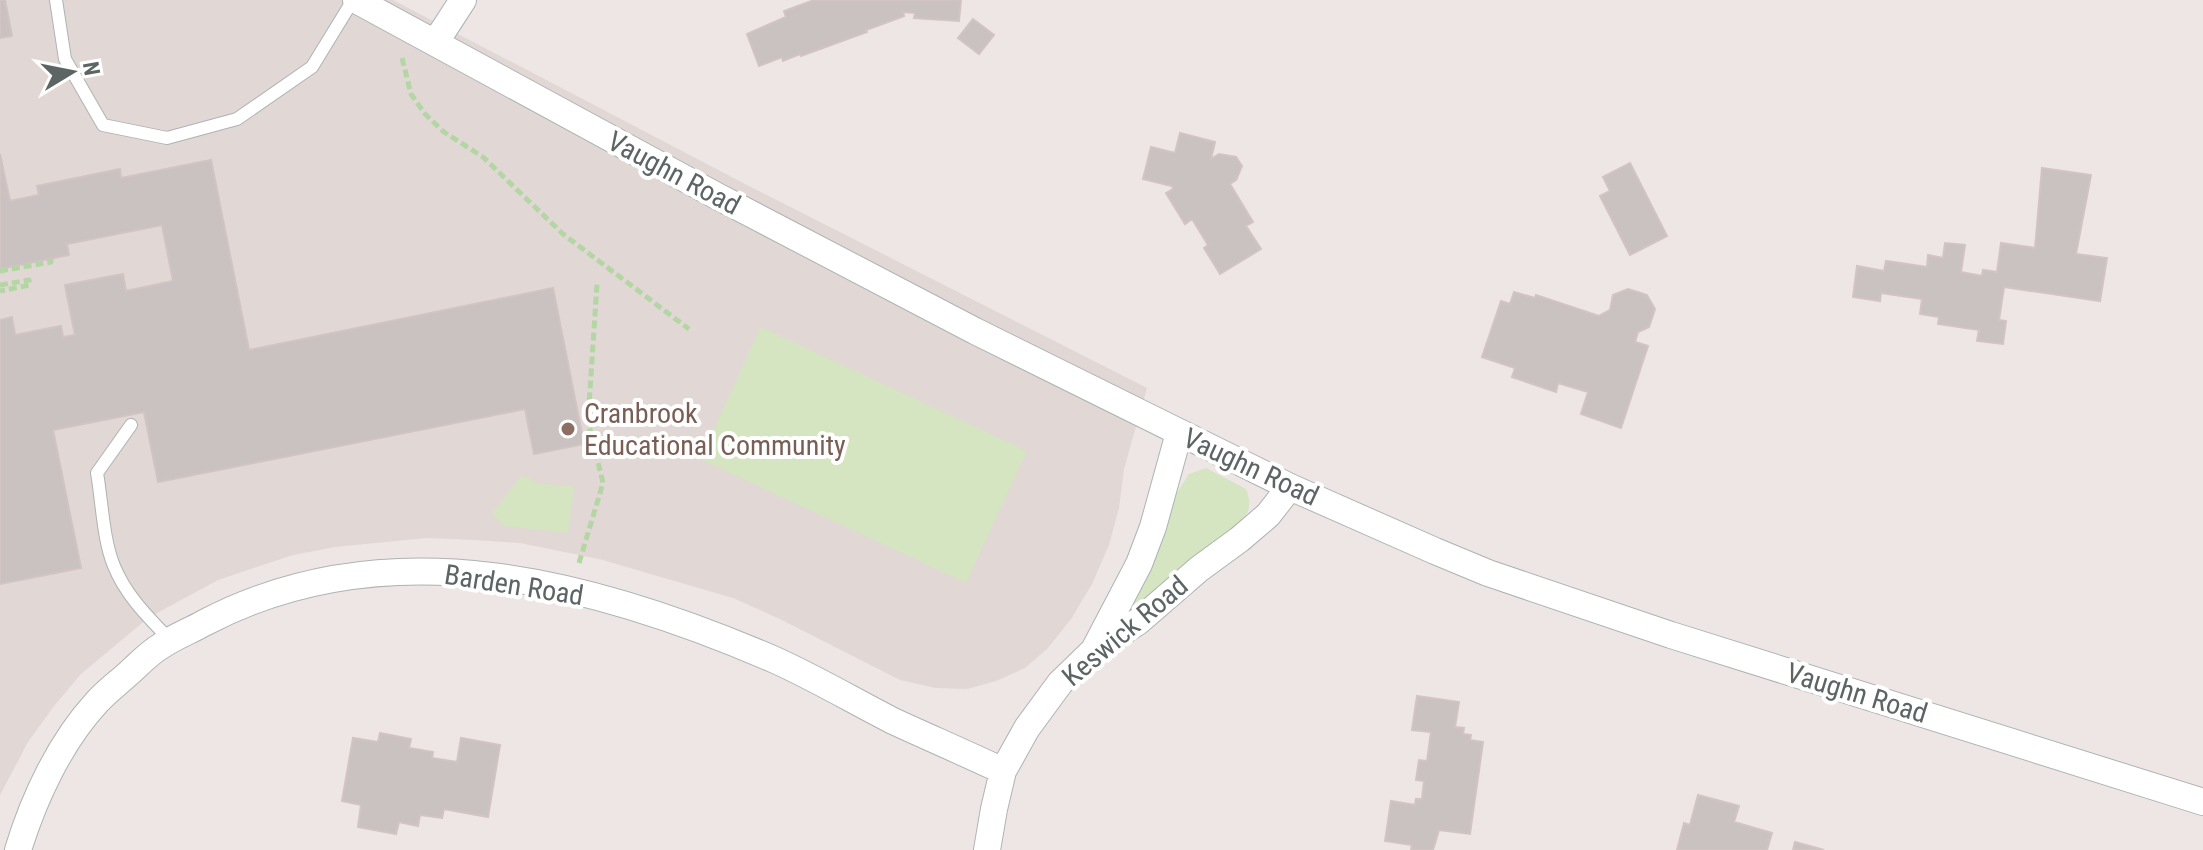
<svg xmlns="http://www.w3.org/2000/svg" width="2203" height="850" viewBox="0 0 2203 850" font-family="'Roboto Condensed',sans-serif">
<rect width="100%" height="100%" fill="#eee6e4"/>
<path fill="#e1d7d5" d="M0,0h393l356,186 398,202 -23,81 -5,39 -10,37 -17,39 -21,35 -23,29 -23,20 -29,13 -29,8 -31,-1 -36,-8 -120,-61 -47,-21 -134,-39 -79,-16 -46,-3 -48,-2 -91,9 -42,8 -75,25 -70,38 -67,56 -27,32 -26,36 -28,53z"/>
<path fill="#d5e4c1" d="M761,327l266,124 -61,132 -266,-124z
M1206,468l40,21c3,8 5,16 1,24 -10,17 -97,85 -117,98l43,-112 16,-25z
M522,475l18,9 34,2 -6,47 -65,-7 -11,-13z"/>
<path fill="#c9c2c1" stroke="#d2c4c2" stroke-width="2" d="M0,0h5l7,36 -12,2z
M814,0h147l-2,21 -45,-3 1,-5 -12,-1 1,4 -38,14 1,2 -66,24 -1,-2 -17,7 -1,-4 -23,9 -12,-32 39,-17 -2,-6z
M973,19l21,16 -15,19 -21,-16z
M1180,133l35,9 -4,17 8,-5 17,3 6,9 -6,14 -6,4 23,38 -7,4 15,23 -41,25 -16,-26 4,-3 -16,-26 -7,5 -19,-31 7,-4 -1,-3 -29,-7 8,-32 24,6z
M0,154l10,47 29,-6 -2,-9 83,-17 1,9 90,-18 38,190 304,-62 31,156 -50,10 -9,-45 -367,73 -14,-70 -91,18 28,138 -81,16v-264l12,-3 3,18 46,-9 2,11 12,-2 -10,-50 58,-11 3,17 47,-10 -11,-56 -95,19 2,11 -69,14z
M1630,163l37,73 -37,19 -30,-59 10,-5 -7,-14z
M2042,168l49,7 -15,79 31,4 -7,43 -96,-14 -5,33 7,1 -3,23 -26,-3 2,-11 -41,-6 1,-7 -19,-3 2,-15 -41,-6 -1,8 -27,-4 4,-31 27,5 2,-10 41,6 1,-12 15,3 2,-15 20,2 -4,27 21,4 1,-6 14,2 4,-29 34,5z
M1628,289l19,6 8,14 -6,18 -11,5 -3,10 13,4 -27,82 -40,-14 7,-22 -30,-9 -2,9 -44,-15 3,-9 -33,-11 19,-56 9,3 4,-12 21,6 1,-3 63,21 11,-6 3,-15z
M1417,696l42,6 -4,25 9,1 -1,6 8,1 -1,5 13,2 -13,92 -31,-4 -6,20h-22l1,-5 -27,-4 6,-40 24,4 1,-6h6l2,-18 -8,-1 3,-20 8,1 4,-29 -19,-2z
M380,733l31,6 -2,9 24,4 -1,6 25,4 4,-24 39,7 -12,72 -44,-8 -2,9 -22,-3 -2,11 -19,-4 -3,12 -38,-7 3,-22 -19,-4 11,-63 25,4z
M1698,795l41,11 -5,16 38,11 -5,17h-90l7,-27 6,2z
M1795,842l29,8h-31z"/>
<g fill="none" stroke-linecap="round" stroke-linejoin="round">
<g stroke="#adb3b3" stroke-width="14">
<path id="lane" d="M56,0l9,59 38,66 64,13 70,-19 75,-52 41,-67
M131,425l-34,48c5,28 6,67 17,93 12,30 35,52 57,75"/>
</g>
<g stroke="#adb3b3" stroke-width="28">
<path id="street" d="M356,0l359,195 260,136 315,156 145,64 53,22 183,62 532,167
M435,43l28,-43
M1095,648l44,-84 14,-37 26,-94
M18,850c16,-52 42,-108 79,-148 10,-11 21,-19 32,-29 10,-9 20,-20 32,-27 13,-9 29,-15 43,-23 185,-97 390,-41 571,37 40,18 79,41 118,61 37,17 74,33 110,50
M987,850l7,-41 9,-38 24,-43 33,-45 33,-32 46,-30 60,-52 41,-30 28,-24 22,-28"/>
</g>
<path stroke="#b4d6a5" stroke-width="5" stroke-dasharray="8 4" stroke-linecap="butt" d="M402,58l9,36 14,20 19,18 39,25 80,77 126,95
M0,271l51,-9v-3
M0,285l29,-5 1,5 -30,6
M579,563l24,-80 -15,-62 9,-137"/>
<use href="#lane" stroke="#fff" stroke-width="12"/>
<use href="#street" stroke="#fff" stroke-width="26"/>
</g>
<circle fill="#8d6e63" stroke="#fff" stroke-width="3" cx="568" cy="429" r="8"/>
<g text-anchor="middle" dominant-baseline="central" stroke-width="8" stroke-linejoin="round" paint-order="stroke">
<g font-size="28" fill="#5c6464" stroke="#fff">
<text transform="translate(674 173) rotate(28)">Vaughn Road</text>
<text transform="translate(1251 467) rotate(25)">Vaughn Road</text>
<text transform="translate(514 585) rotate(9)">Barden Road</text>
<text transform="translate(1125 631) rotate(-40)">Keswick Road</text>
<text transform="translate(1857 693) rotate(17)">Vaughn Road</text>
</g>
<g font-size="28" fill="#785e54" stroke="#fff" text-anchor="start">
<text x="584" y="413">Cranbrook<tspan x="584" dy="32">Educational Community</tspan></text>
</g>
</g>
<g transform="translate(72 72) rotate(80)" stroke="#ffffff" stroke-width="6" paint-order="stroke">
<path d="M0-6L14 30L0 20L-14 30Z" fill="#5c6464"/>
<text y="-12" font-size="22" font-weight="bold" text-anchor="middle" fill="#5c6464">N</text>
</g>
</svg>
